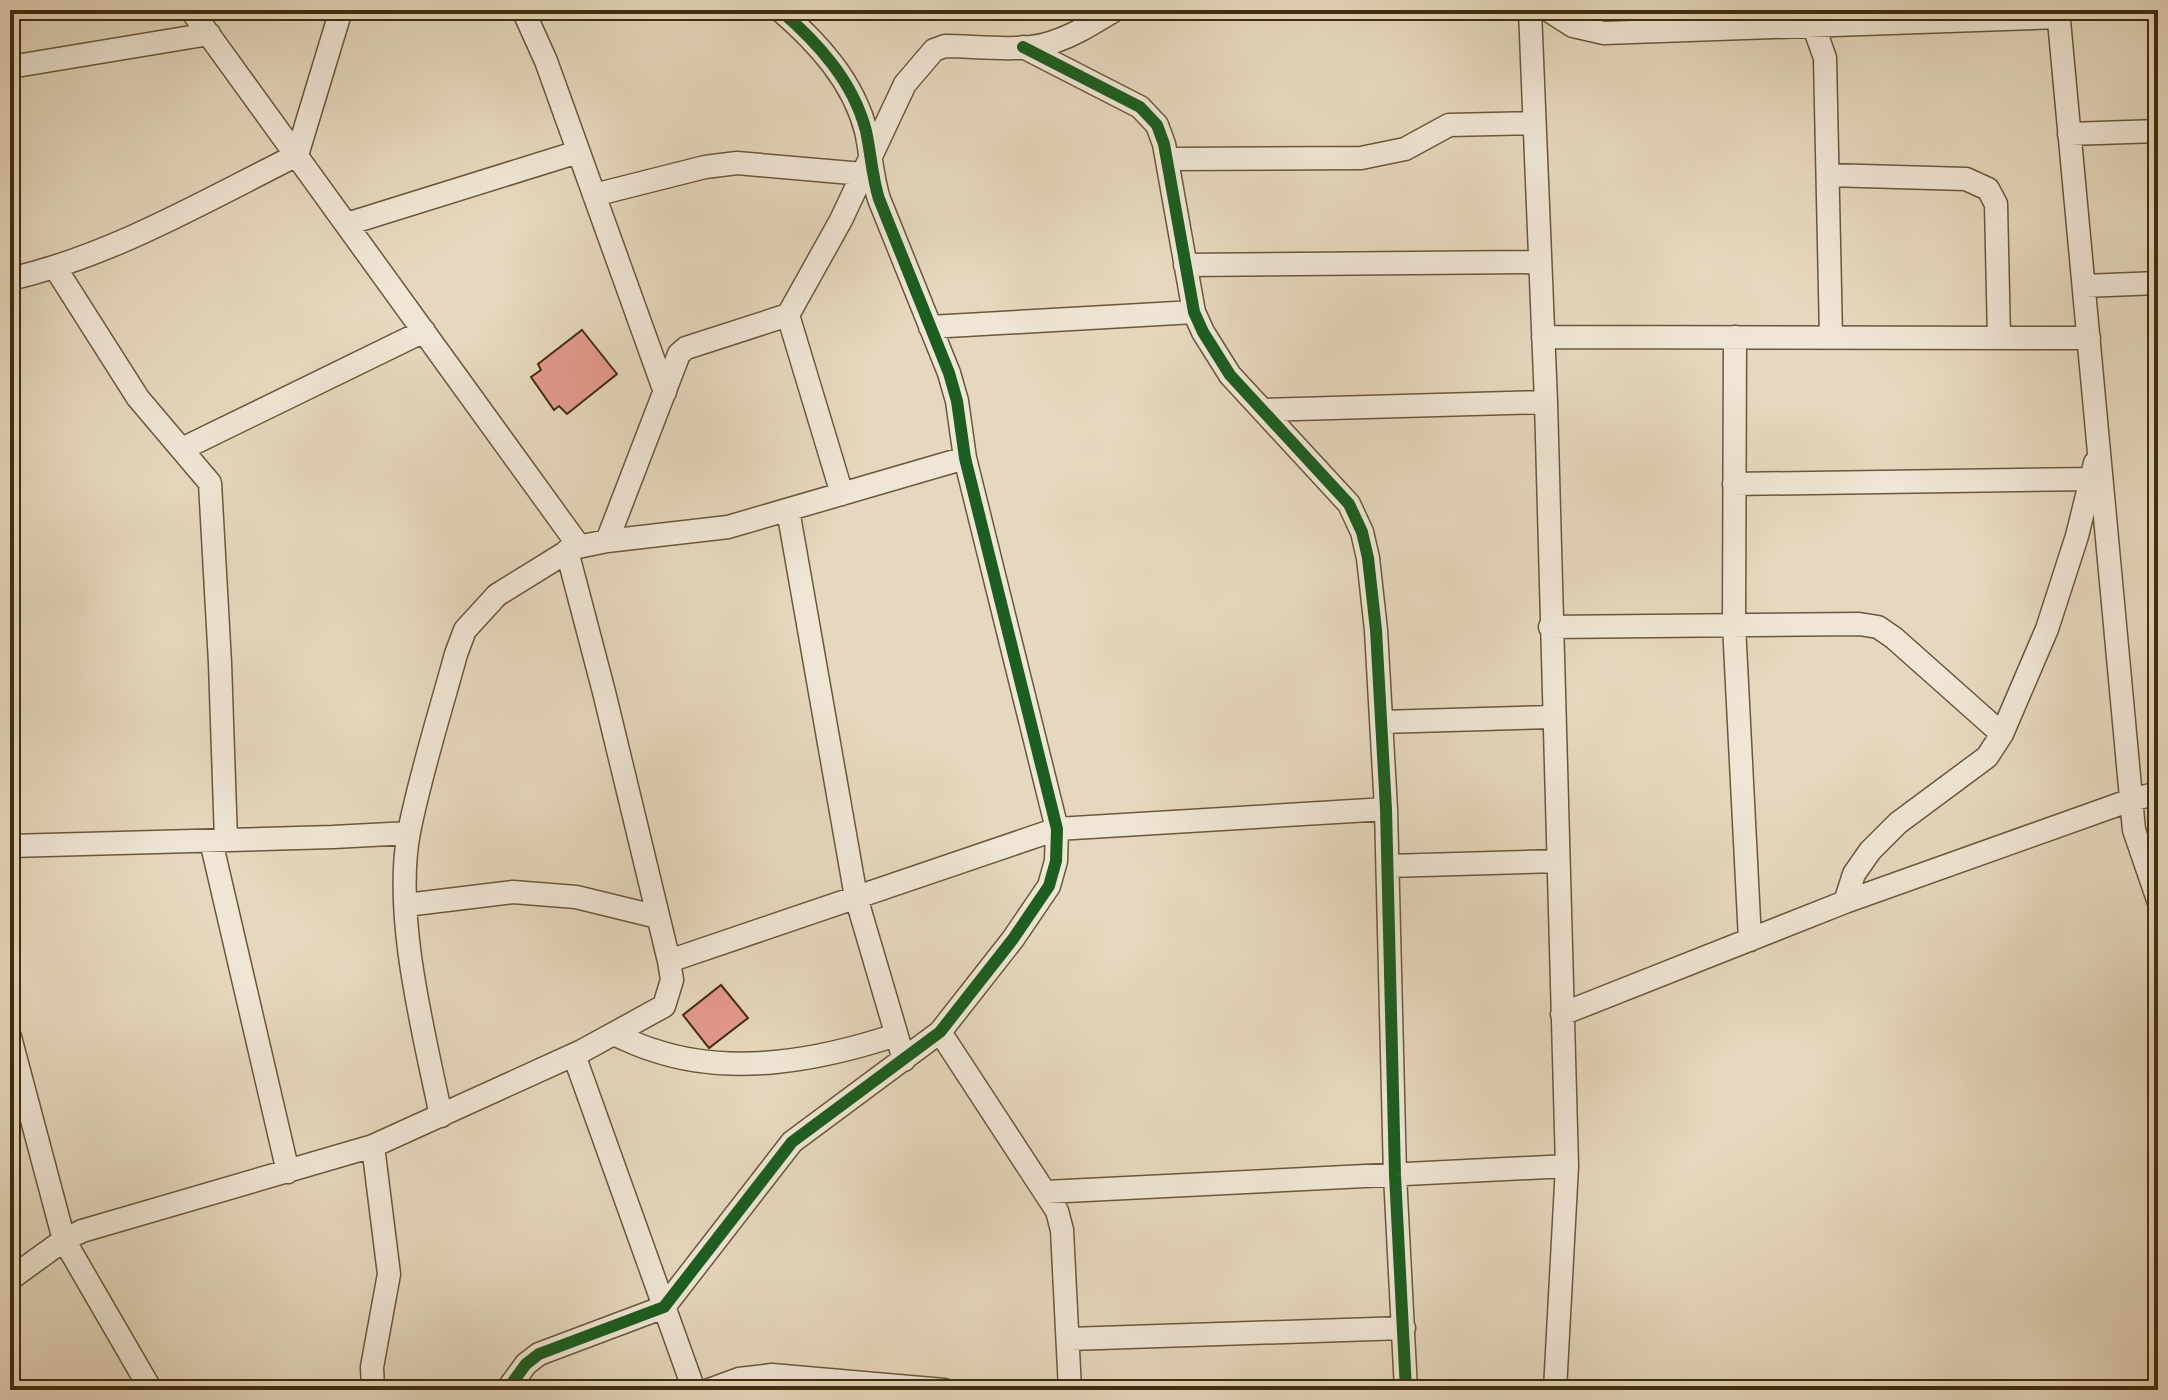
<svg xmlns="http://www.w3.org/2000/svg" width="2168" height="1400" viewBox="0 0 2168 1400" font-family="'IM FELL French Canon',serif">
<rect width="100%" height="100%" fill="#e6d8be"/>
<filter id="stains"><feTurbulence type="fractalNoise" baseFrequency=".0025" numOctaves="4"/><feColorMatrix values="0 0 0 0 .2 0 0 0 0 .09 0 0 0 0 .02 0 0 0 .5 -.17"/></filter>
<radialGradient id="worn" r=".72"><stop offset=".6" stop-color="#630" stop-opacity="0"/><stop offset="1" stop-color="#630" stop-opacity=".3"/></radialGradient>
<path fill="#e59a8e" stroke="#412d0e" stroke-width="2" d="M582,330l35,44 -50,40 -8,-8 -5,4 -23,-33 10,-7 -3,-6z
M721,985l27,33 -39,30 -26,-33z"/>
<g fill="none" stroke-linecap="round" stroke-linejoin="round">
<g stroke="#6a583a" stroke-width="25">
<path id="minor" d="M191,10l388,536
M523,10l23,51 119,331
M1530,10l16,392 21,764 -12,224
M1548,10l25,16 31,7 455,-16
M1808,10l17,48 6,279
M2058,10l76,820 24,70
M1023,47l117,60 17,18 7,19 30,168 9,20 27,43 119,129 13,28 6,26 8,72 10,179 9,366 11,215
M10,67l199,-33
M2069,134l89,-3
M1167,159l194,-1 44,-9 44,-24 85,-2
M1828,175l138,4 22,10 8,15 3,134
M594,195l111,-28 32,-4 126,11
M347,224l231,-72
M1185,265l355,-3
M56,269l82,129 72,85 10,180 6,177
M10,279c101,-23 195,-78 287,-124l44,-145
M2084,286l74,-3
M788,315l54,179
M930,327l264,-15
M1543,337l546,1
M1735,337l-1,288 16,315
M1263,410l283,-8
M182,449l242,-118
M1734,484l357,-5
M788,510l68,387 48,163
M607,541l72,-187 7,-6 102,-33 53,-95 64,-136 29,-34 11,-4c32,0 78,7 108,-4 22,-7 42,-20 62,-32
M1550,627l309,-3 19,3 16,11 108,96
M1381,722l172,-5
M211,841l77,331
M10,846l323,-9 76,-4
M1388,866l168,-5
M1845,902l9,-28 16,-23 28,-28 89,-66 15,-23 45,-105 30,-93 18,-73
M406,905l107,-13 63,5 82,20
M669,961l388,-132 329,-20
M1562,1014l283,-112 286,-102 27,-7
M940,1032l117,179 5,19 8,160
M613,1034c13,5 26,12 40,16 79,27 167,10 243,-15
M10,1037l54,203 87,150
M574,1055l120,335
M441,1116c-17,-83 -48,-200 -32,-284 12,-60 31,-119 47,-178l9,-24 32,-35 76,-47 34,-7 121,-14 237,-69
M373,1146l16,128 -17,93 1,23
M1046,1192l521,-26
M10,1279l54,-39 18,-9 291,-85 209,-95 82,-45 8,-26 -3,-19 -65,-269 -37,-141
M1069,1339l335,-11
M507,1390l19,-26 13,-10 125,-47 128,-165 148,-110 73,-93 36,-53 7,-25 1,-32 -92,-371 -8,-57 -8,-28 -70,-174c-7,-22 -8,-45 -13,-68 -13,-50 -48,-88 -86,-121
M709,1390l30,-11 33,-4 172,15"/>
</g>
<use href="#minor" stroke="#efe6d5" stroke-width="22"/>
<g stroke="#efe6d5" stroke-width="17">
<path id="cycleway" d="M1023,47l117,60 17,18 7,19 30,168 9,20 27,43 119,129 13,28 6,26 8,72 10,179 9,366 11,215
M507,1390l19,-26 13,-10 125,-47 128,-165 148,-110 73,-93 36,-53 7,-25 1,-32 -92,-371 -8,-57 -8,-28 -70,-174c-7,-22 -8,-45 -13,-68 -13,-50 -48,-88 -86,-121"/>
</g>
<use href="#cycleway" stroke="#1b5e20" stroke-width="12"/>
</g>
<rect width="2168" height="1400" fill="none" stroke="#e6d8be" stroke-width="40"/>
<rect x="12" y="12" width="2144" height="1376" fill="none" stroke="#412d0e" stroke-width="4"/>
<rect x="20" y="20" width="2128" height="1360" fill="none" stroke="#412d0e" stroke-width="2"/>
<rect width="100%" height="100%" filter="url(#stains)"/>
<rect width="100%" height="100%" fill="url(#worn)"/>
</svg>
